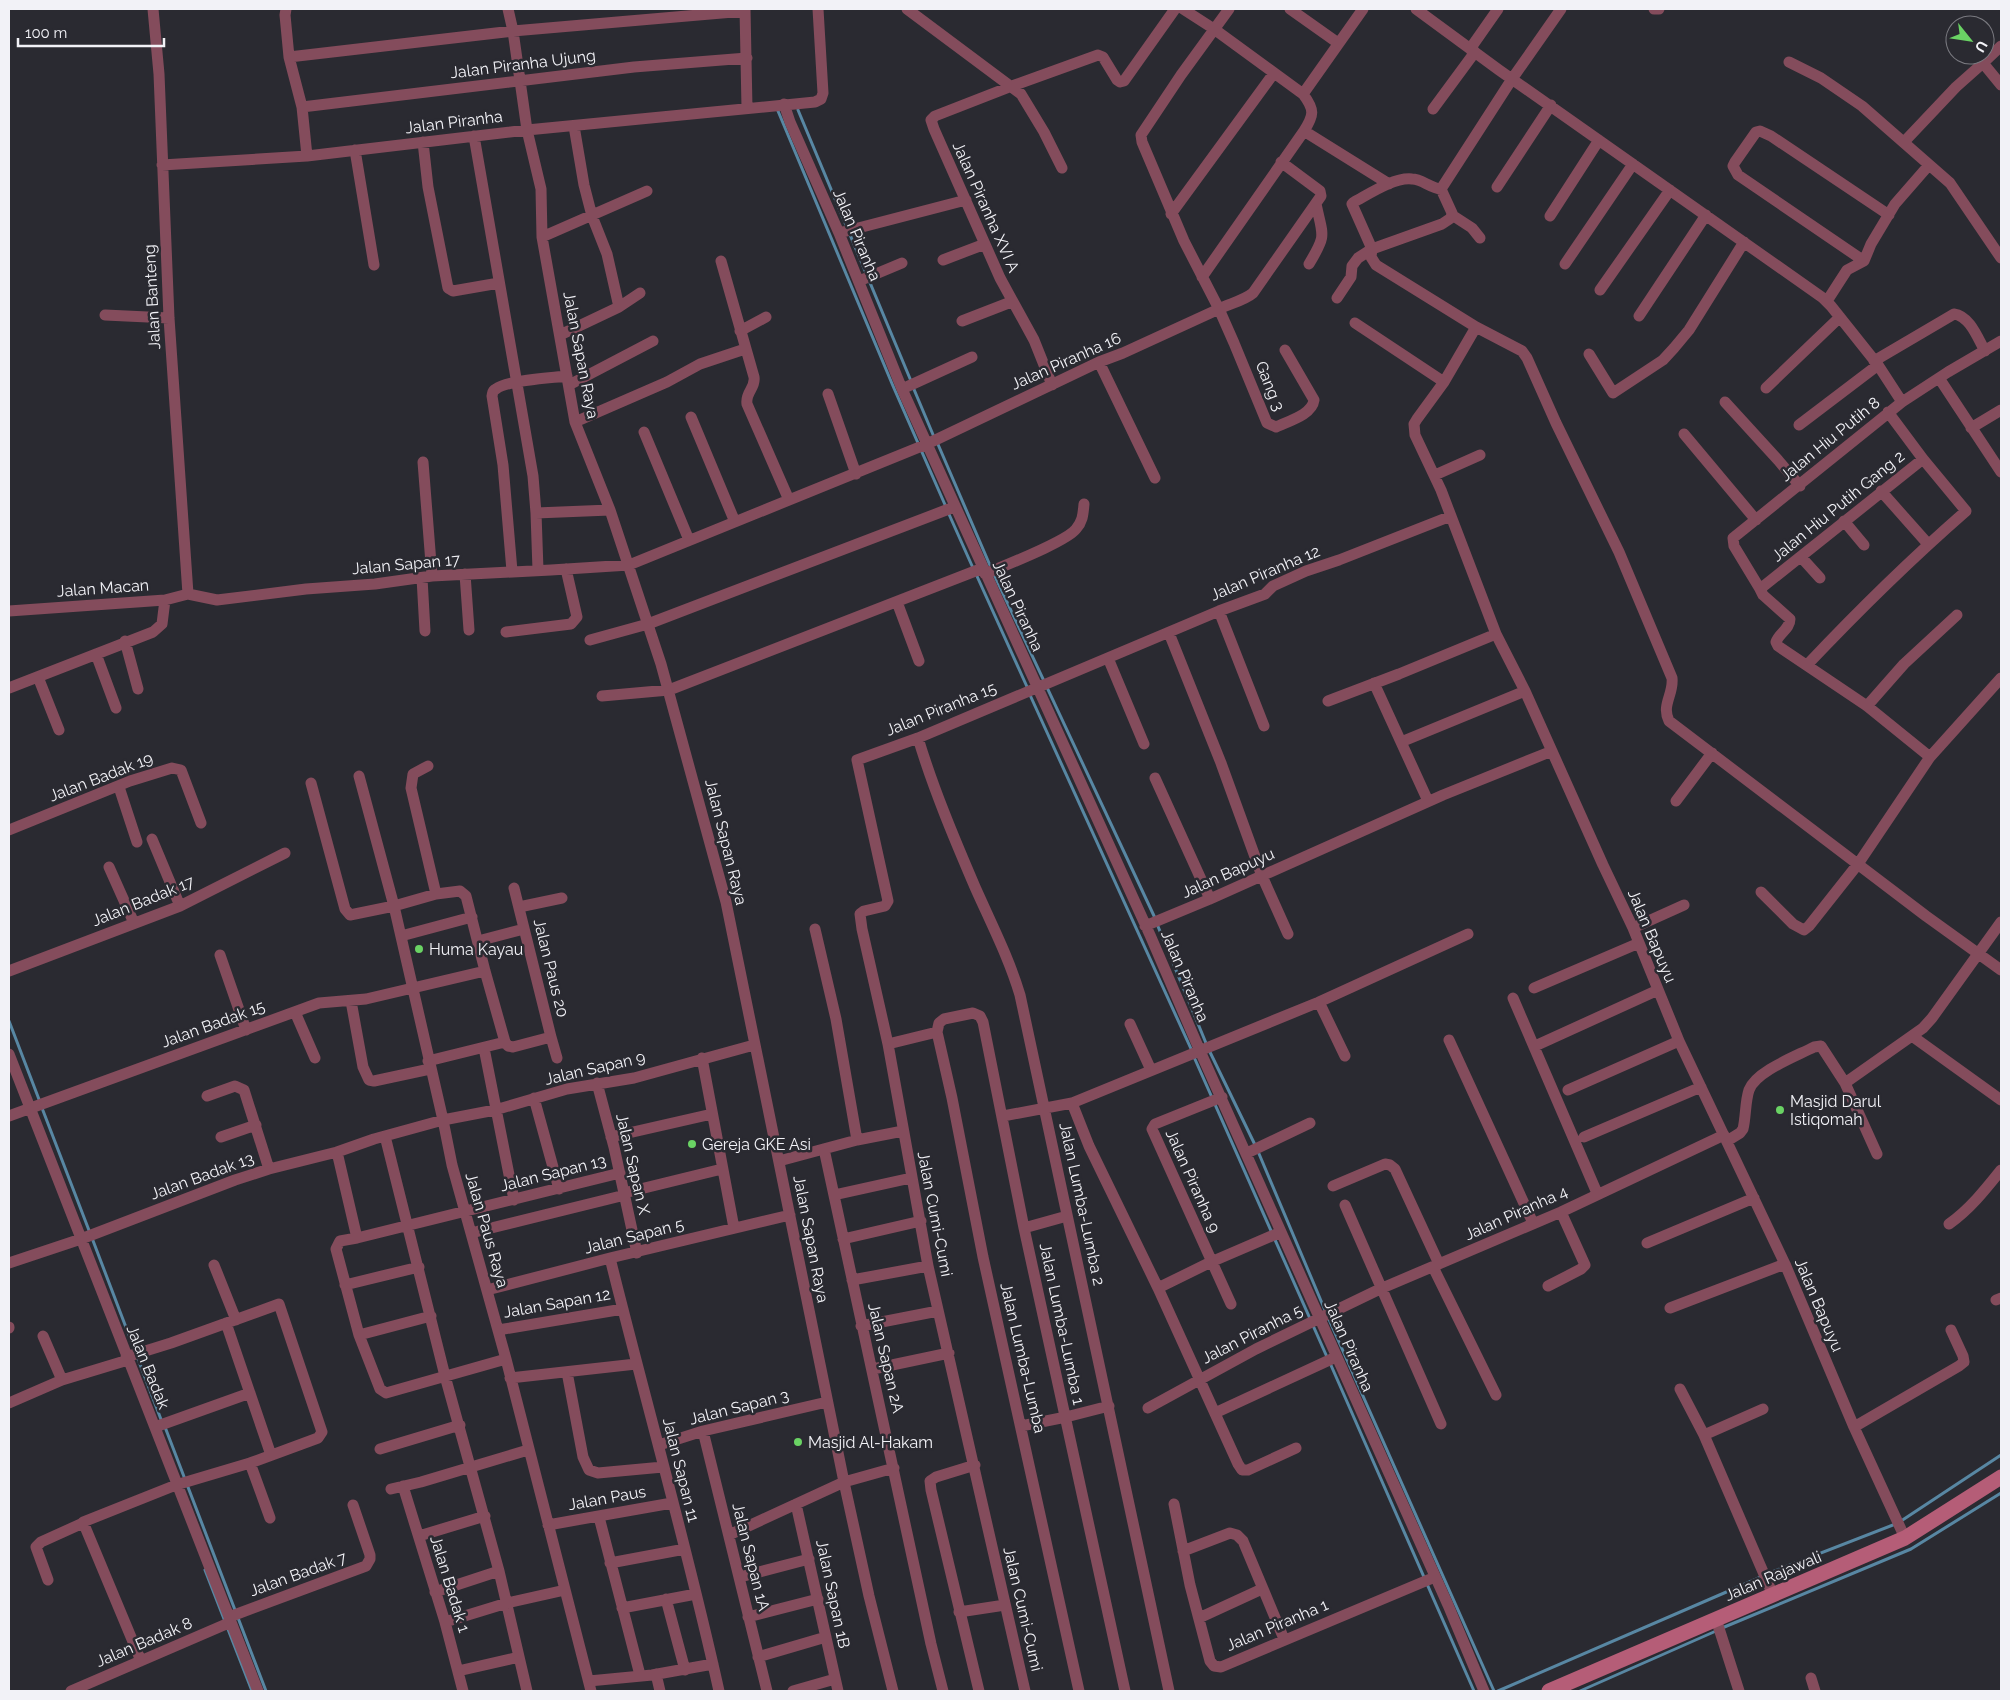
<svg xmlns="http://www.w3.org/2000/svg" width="2010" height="1700" viewBox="0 0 2010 1700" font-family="Raleway,sans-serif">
<rect width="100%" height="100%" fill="#2a2a31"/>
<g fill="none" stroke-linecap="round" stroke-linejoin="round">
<path stroke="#5887a3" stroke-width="3" d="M798,110l113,271
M778,111l115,275 53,121
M913,387l21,50
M937,442l55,128 163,348
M948,512l25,56
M976,574l52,115
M1030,695l162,356
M1157,924l51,124 49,101 70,166 167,376
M9,1021l31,81
M1194,1057l133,300
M42,1108l48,125
M92,1238l70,184
M1330,1363l144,328
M165,1427l101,264
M205,1570l47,121
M1767,1574l131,-51 103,-68
M1722,1628l189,-79 90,-56
M1498,1691l263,-114
M1580,1691l136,-60"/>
<path stroke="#844c5c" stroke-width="11" d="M286,9l-1,6 4,42 13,50 5,49
M508,9l5,22 14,99 14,59 1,48 33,185 35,88 51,154 65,238 118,580 25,114 24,95
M745,9l2,99
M907,9l114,85 23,38 18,36
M1183,9l31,20 89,65c12,16 11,21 1,37l-102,146
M1229,9l-48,66 -40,60 1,7 42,99 35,68c10,-5 26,-9 34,-16l68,-97 -1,-5 -39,-29
M1290,9l48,34
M1416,9l83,61 324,228 8,8 47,59 24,37
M1561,9l-49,70 -71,110c-11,-1 -19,-10 -29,-10 -18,-2 -43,15 -58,23l-2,2 20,45 -1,8 5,8 100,62 -32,55 -27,37 -3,5 1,11 26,55 55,144 29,57 78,174 30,63 46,113 106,223 69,163 51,111
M1654,9h5
M2001,46l-18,17 18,22
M1470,49l28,-40
M289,57l224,-26 232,-20
M1789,62l32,16 41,28 88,77 51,75
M1303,94l60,-85
M784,104l6,18 49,111 63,156 248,546 50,116 248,554 36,86
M302,107l332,-40 113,-9
M1433,109l42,-57
M574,126l10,59 8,31 15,38 12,53
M1304,131l85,53
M474,136l59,340 3,37 74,-3
M423,142l5,45 20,101 5,3 46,-8
M1904,142l52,-55 27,-24
M355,150l19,115
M162,165l145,-9 220,-26 288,-28 6,-3 2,-6 -5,-84
M1497,187l54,-82
M1171,214l103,-141
M1452,215l20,13 8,10
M1550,216l49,-76
M839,233l127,-33
M542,237l105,-46
M943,260l42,-16
M721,261l33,116c2,11 -9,15 -7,27l42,96
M1864,261l-126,-86 -5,-9 2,-4 21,-30 4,-1 11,5 118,79
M1309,264c18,-30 14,-27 7,-60
M1565,264l68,-100
M859,281l43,-18
M1600,290l70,-100
M1337,298l14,-21 1,-11 6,-8 14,-9 70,-25 9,-6 1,-5 -11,-24
M1827,301l20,-31 17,-9 7,-17 24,-40 34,-39
M105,315l64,3
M1639,316l67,-101
M962,321l49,-19
M1355,323l89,59
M1476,327l46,24 5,7 29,65 63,129 53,126c2,16 -11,27 -3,43l257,195 75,54
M740,331l26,-14
M560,335l59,-28 21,-14
M1589,354l24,39 50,-33 11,-12 15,-18 55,-88
M1874,361l80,-47c16,2 24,25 31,37
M1099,362l56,116
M1939,378l62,94
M569,385l84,-44
M1052,385l-18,-45 -34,-62 -66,-149 -3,-9 4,-4 77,-30 86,-31 5,2 14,23 3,2 4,-1 51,-72
M1766,388l74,-71
M902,389l70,-32
M828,394l28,80
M1725,402l53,58 22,26
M691,417l44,105
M575,422l92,-40 33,-18 45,-15
M1799,425l79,-60
M1971,428l30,-18
M644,432l45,108
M1684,434l72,86
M1923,459l-163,130 3,6 27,24c0,10 -11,14 -14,23l2,4 89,60 63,51
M423,462l9,114
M1435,475l45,-20
M1881,491l47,53
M536,513l2,57
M1844,521l20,24
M1801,557l19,21
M512,571l-9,-106 -11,-69c1,-4 0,-5 4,-7 11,-9 55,-11 71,-13
M465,574l4,56
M985,574c18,-8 81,-32 91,-45 7,-8 7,-15 8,-25
M422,578l3,53
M1760,589l-26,-43 -1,-8 169,-136 46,-30 53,-31
M188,594l29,6 89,-11 69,-5 57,-8 119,-6 78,-5 298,-121 172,-82 24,-9 96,-44 15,34 33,80 9,4c12,-6 36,-12 38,-27l-29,-50
M897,602l22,59
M9,611l156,-11 23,-6 -19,-276 -10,-244 -6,-65
M1219,611l45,115
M506,632l65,-8 6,-7 -11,-48
M1169,633l52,130 41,113 26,58
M590,640l58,-16 306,-117
M125,641l13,48
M96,654l20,54
M1108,658l36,86
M1807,665c51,-54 104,-106 159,-154l-43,-52 -35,-47
M38,677l21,53
M1374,683l54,118
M9,688l144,-56 9,-8 3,-24
M602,696l67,-6 314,-122
M1328,701l71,-27 97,-40
M1867,706l37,-42 53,-49
M918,738c15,50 36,100 57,149 16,36 34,71 45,108l149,696
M1401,742l124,-51
M428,766l-15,8 -2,14 25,106
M359,776l35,130 49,214 9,45 54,194 85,332
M1155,778l55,121
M311,783l34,126 5,6 44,-9 42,-12 24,-3 6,5 19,75 20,71 3,4 5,1 38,-10 -37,-149
M119,787l18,55
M1676,801l36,-48
M9,830l121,-49 42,-13 9,2 20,53
M152,839l28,67
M109,867l25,56
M1761,892l32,32 11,6 5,-4 49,-62 72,-107 71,-79
M519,907l43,-9
M1145,926l65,-27 233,-104 109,-44
M1633,928l51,-23
M815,929l21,90 21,121
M401,936l71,-19
M478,941l46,-12
M220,955l26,75
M9,971l171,-65 105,-53
M1534,988l105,-45
M1513,998l84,195
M351,1001l12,66 6,13 5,1 56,-12
M1319,1002l26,54
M295,1012l20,46
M1130,1024l21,46
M1912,1036l89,64
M551,1037l6,21
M1449,1040l84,183
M888,1044l49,-12
M1535,1046l123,-56
M484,1048l30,152
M9,1054l249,637
M702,1058l32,170
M428,1061l77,-19
M597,1083l17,64 23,106
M1845,1083l32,71
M1568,1090l111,-49
M207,1096l28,-10 9,4 25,79
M1222,1097l-67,27 -3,5 79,175
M534,1098l25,91
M9,1116l310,-113 47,-4 119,-28
M1003,1116l69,-13
M385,1136l60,240 54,195 28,120
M221,1137l35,-12
M611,1137l101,-23
M1584,1137l117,-50
M1727,1141l13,-8 3,-4c3,-12 2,-27 6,-39 7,-19 48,-34 65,-43l7,-1 24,37 78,-55 9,-10 69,-96
M824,1149l107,495 12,47
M1247,1153l63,-30
M779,1161l78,-21 46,-9
M1333,1186l52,-22 5,1 5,4 44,95
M624,1193l98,-24
M834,1195l77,-17
M1345,1205l96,219
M1949,1224c21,-15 36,-34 52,-54
M1024,1228l43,-12
M1281,1232l-70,30 -53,26 80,176 4,6h6l48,-22
M471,1233l154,-38
M357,1238l263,-65
M843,1239l78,-18
M1647,1243l107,-45
M610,1258c36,145 77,288 109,433
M9,1263l72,-24 154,-59 34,-11 68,-17
M214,1265l22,55
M1433,1267l63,128
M852,1280l76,-14
M345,1285l74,-18
M1548,1286l33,-17 4,-4 -24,-53
M1158,1288l-69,-142 -17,-43 247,-101 149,-68
M487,1290l123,-32 180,-43
M1996,1300l5,-2
M1670,1308l115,-44
M226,1323l45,132
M861,1326l77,-15
M9,1327v1
M498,1330l125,-21
M359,1335l72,-19
M43,1336l19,44 66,-20
M126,1357l45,-14 108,-39 43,128 -4,6 -68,25 -74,22 -93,37 58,139
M506,1359l-120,34 -6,-4 -21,-54 -23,-86 4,-8 17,-3 -20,-86 37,-13 69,-19 52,-10 72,-21 67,-11 120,-33
M873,1369l76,-16
M567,1372l16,85 6,13 9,3 65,-6
M510,1378l126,-14
M1680,1389l24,46 69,160
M9,1403l53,-23
M1148,1408l108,-59 124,-60 181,-77 163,-77
M1215,1413l121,-56
M1021,1426l45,-9 43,-11
M155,1427l95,-34
M1854,1427l105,-61 5,-4 -1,-6 -12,-26
M703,1431l64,260
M1704,1435l59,-26
M659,1445l44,-14 124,-29
M380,1449l80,-24
M250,1463l20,55
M975,1465l-39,12 -6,4 1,9 48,201
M403,1486l42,136 18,69
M391,1489l30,-7 107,-32
M796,1504l42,187
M1174,1504l16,81 20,76 4,5 7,1 214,-90
M599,1517l41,158
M548,1525l124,-22
M729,1535l115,-53 50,-14
M419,1536l66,-20
M1183,1551l47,-18 7,2 6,6 41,98
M610,1563l75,-14
M740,1577l69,-18
M48,1580l-12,-33 5,-5 42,-19
M435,1592l64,-21
M666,1599l19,71
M622,1608l74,-14
M959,1612l46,-7
M229,1617l137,-51 4,-7v-4l-17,-50
M748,1617l70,-18
M1199,1618l63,-29
M1716,1619l23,72
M445,1622l62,-19 58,-13
M758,1657l68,-20
M458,1671l61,-14
M656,1674l4,17
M1811,1678l4,13
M589,1681l63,-6 61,-11
M71,1691l160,-69
M793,1691l42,-12
M1025,1691l-97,-425 -40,-222 -26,-115 -2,-15 4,-3 21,-5 3,-5 -31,-141 61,-22 301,-127 46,-17 8,-8 33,-15 33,-11 112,-44
M1079,1691l-96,-434 -31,-159 -15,-66 2,-9 5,-4 29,-6 7,3 3,6 41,206 101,463"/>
<path stroke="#b55d77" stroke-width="15" d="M1549,1691l356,-153 96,-61"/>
</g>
<g fill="#6ad364" stroke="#2a2a31" stroke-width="2">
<circle cx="419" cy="949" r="5"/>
<circle cx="1780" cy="1110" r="5"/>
<circle cx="692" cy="1144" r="5"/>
<circle cx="798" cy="1442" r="5"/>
</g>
<g text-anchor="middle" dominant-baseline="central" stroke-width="5" stroke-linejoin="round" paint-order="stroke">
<g font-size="16" fill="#f2f2f7" stroke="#2a2a31">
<text transform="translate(523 64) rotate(-7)">Jalan Piranha Ujung</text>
<text transform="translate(454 122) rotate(-7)">Jalan Piranha</text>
<text transform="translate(986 207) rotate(66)">Jalan Piranha XVI A</text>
<text transform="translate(857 235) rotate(67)">Jalan Piranha</text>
<text transform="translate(152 297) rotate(-93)">Jalan Banteng</text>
<text transform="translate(581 355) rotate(79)">Jalan Sapan Raya</text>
<text transform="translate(1066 361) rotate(-24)">Jalan Piranha 16</text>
<text transform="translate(1270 386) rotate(68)">Gang 3</text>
<text transform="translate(1830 439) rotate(-39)">Jalan Hiu Putih 8</text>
<text transform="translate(1838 506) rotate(-39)">Jalan Hiu Putih Gang 2</text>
<text transform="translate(406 564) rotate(-5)">Jalan Sapan 17</text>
<text transform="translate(1265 573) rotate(-23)">Jalan Piranha 12</text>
<text transform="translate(103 588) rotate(-4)">Jalan Macan</text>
<text transform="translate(1018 606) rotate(65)">Jalan Piranha</text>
<text transform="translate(941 709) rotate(-22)">Jalan Piranha 15</text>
<text transform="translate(101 777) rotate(-21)">Jalan Badak 19</text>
<text transform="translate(726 842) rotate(76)">Jalan Sapan Raya</text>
<text transform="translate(1228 873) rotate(-24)">Jalan Bapuyu</text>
<text transform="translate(143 901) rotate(-22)">Jalan Badak 17</text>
<text transform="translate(1652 936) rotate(67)">Jalan Bapuyu</text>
<text transform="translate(551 968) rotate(76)">Jalan Paus 20</text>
<text transform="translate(1185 976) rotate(67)">Jalan Piranha</text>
<text transform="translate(213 1024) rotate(-20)">Jalan Badak 15</text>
<text transform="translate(595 1068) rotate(-13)">Jalan Sapan 9</text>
<text transform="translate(633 1164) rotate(77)">Jalan Sapan X</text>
<text transform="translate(553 1173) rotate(-14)">Jalan Sapan 13</text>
<text transform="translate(202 1176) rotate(-20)">Jalan Badak 13</text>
<text transform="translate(1193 1181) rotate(66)">Jalan Piranha 9</text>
<text transform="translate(1082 1204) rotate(78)">Jalan Lumba-Lumba 2</text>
<text transform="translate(1516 1213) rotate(-24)">Jalan Piranha 4</text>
<text transform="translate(935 1214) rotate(79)">Jalan Cumi-Cumi</text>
<text transform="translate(487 1230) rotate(74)">Jalan Paus Raya</text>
<text transform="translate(634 1236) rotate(-14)">Jalan Sapan 5</text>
<text transform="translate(811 1239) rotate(79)">Jalan Sapan Raya</text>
<text transform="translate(557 1303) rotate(-10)">Jalan Sapan 12</text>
<text transform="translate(1819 1305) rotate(67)">Jalan Bapuyu</text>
<text transform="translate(1062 1324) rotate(78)">Jalan Lumba-Lumba 1</text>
<text transform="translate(1252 1334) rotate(-27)">Jalan Piranha 5</text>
<text transform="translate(1349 1346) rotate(66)">Jalan Piranha</text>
<text transform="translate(886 1358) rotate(77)">Jalan Sapan 2A</text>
<text transform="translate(1023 1358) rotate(77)">Jalan Lumba-Lumba</text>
<text transform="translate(148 1367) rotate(68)">Jalan Badak</text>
<text transform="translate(739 1407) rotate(-14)">Jalan Sapan 3</text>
<text transform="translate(681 1470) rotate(76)">Jalan Sapan 11</text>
<text transform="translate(607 1498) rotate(-10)">Jalan Paus</text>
<text transform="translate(751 1557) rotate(76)">Jalan Sapan 1A</text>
<text transform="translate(298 1574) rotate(-20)">Jalan Badak 7</text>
<text transform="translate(1773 1576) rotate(-23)">Jalan Rajawali</text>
<text transform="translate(450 1584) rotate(73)">Jalan Badak 1</text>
<text transform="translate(833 1594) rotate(78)">Jalan Sapan 1B</text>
<text transform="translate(1023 1609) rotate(77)">Jalan Cumi-Cumi</text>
<text transform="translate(1277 1625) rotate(-23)">Jalan Piranha 1</text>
<text transform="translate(144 1642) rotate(-23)">Jalan Badak 8</text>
</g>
<g font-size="16" fill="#f2f2f7" stroke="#2a2a31" text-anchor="start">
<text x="429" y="949">Huma Kayau</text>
<text x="1790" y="1101">Masjid Darul<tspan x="1790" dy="18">Istiqomah</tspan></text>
<text x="702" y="1144">Gereja GKE Asi</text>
<text x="808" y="1442">Masjid Al-Hakam</text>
</g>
</g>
<rect width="2010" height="1700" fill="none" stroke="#f2f2f7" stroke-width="20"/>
<g transform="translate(1970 40) rotate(120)"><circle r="24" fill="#2a2a31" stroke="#7a7a80"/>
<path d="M0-4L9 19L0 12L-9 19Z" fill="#6ad364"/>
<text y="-8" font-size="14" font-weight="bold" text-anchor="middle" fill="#f2f2f7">U</text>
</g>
<path d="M18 38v8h146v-8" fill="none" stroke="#f2f2f7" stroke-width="2.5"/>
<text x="25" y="38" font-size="15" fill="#f2f2f7" stroke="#2a2a31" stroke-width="4" paint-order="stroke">100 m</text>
</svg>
